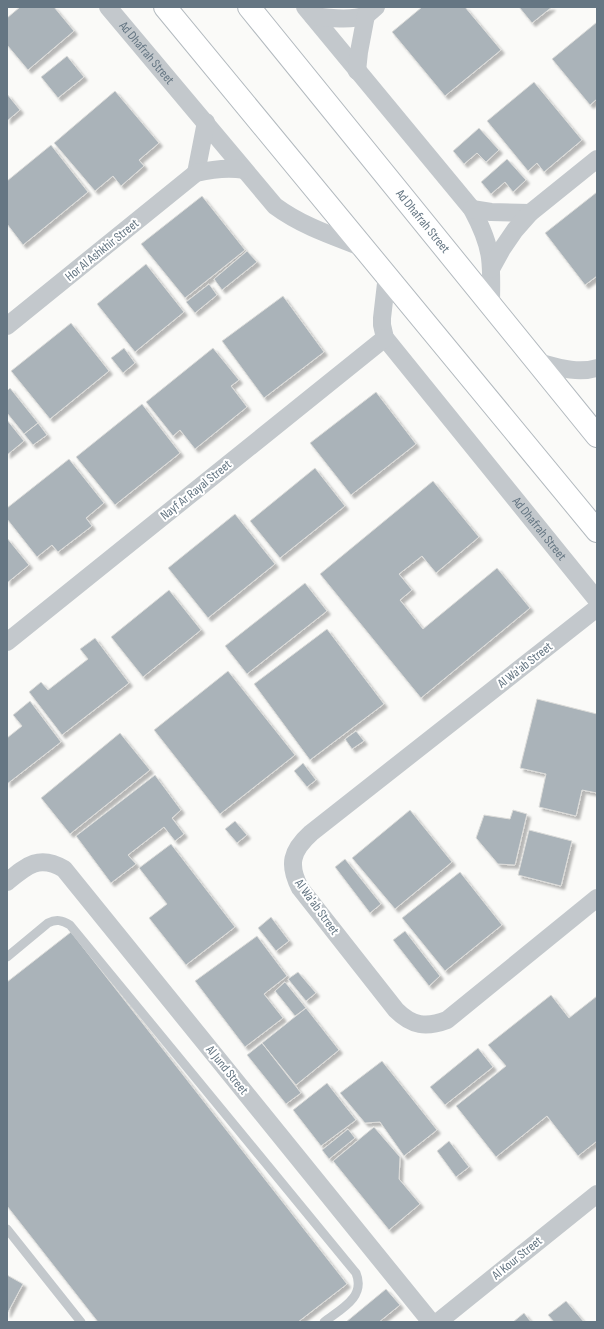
<svg xmlns="http://www.w3.org/2000/svg" width="604" height="1329" viewBox="0 0 604 1329" font-family="'Sofia Sans Condensed',sans-serif">
<defs>
<filter id="shadow"><feDropShadow dx="3.5" dy="3.5" stdDeviation="1" flood-color="#0004"/></filter>
</defs>
<rect width="100%" height="100%" fill="#fafaf8"/>
<path fill="#aab3b9" stroke="#dcdcda" filter="url(#shadow)" d="M20,7h34l20,24 -46,39 -21,-25v-27z
M422,7h43l36,43 -56,46 -53,-64z
M519,7h33l-20,16z
M597,22v77l-7,6 -38,-46z
M67,56l17,21 -26,21 -17,-21z
M534,82l48,58 -38,32 -7,-9 -9,8 -41,-50z
M115,91l44,52 -20,17 5,6 -23,20 -8,-10 -18,15 -41,-48z
M7,94l13,16 -13,11z
M479,128l20,22 -13,12 -9,-9 -13,11 -11,-13z
M51,145l37,47 -65,53 -16,-21v-43z
M507,159l19,21 -13,12 -8,-10 -14,12 -10,-12z
M597,192v84l-12,9 -40,-52z
M202,196l43,54 -60,48 -44,-54z
M247,251l10,11 -35,28 -8,-11z
M146,264l38,48 -49,40 -38,-48z
M209,284l8,11 -22,18 -9,-11z
M283,296l41,56 -60,46 -42,-57z
M71,323l38,48 -59,48 -39,-48z
M124,348l11,15 -12,10 -12,-15z
M213,348l26,32 -8,6 16,21 -52,42 -15,-19 -7,6 -27,-34z
M10,388l28,35 -14,11 -17,-21v-22z
M376,392l40,52 -65,51 -41,-52z
M142,404l38,49 -65,52 -39,-48z
M7,420l17,21 -17,14z
M38,423l9,12 -14,10 -9,-11z
M69,459l35,44 -18,15 6,8 -34,26 -6,-7 -15,12 -30,-38v-11z
M315,468l30,38 -65,52 -30,-37z
M433,481l46,56 -43,36 -14,-17 -23,18 13,16 -12,10 23,29 74,-61 33,40 -109,90 -101,-124z
M235,514l40,50 -67,54 -40,-50z
M7,538l22,27 -22,18z
M305,583l22,28 -80,63 -22,-28z
M169,590l32,40 -58,47 -32,-40z
M327,629l57,75 -74,56 -56,-76z
M95,638l34,45 -67,52 -33,-43 12,-10 7,8 40,-31 -8,-10z
M228,671l67,84 -75,59 -66,-84z
M537,699l60,15v79l-15,-3 -6,26 -37,-9 7,-33 -26,-6z
M30,701l31,41 -54,42v-46l15,-12 -9,-11z
M356,731l8,10 -12,8 -7,-10z
M120,733l30,37 -80,64 -29,-36z
M303,763l13,17 -9,7 -13,-16z
M155,775l26,35 -9,8 12,16 -9,7 -11,-14 -36,28 8,9 -25,19 -35,-47z
M410,810l42,52 -57,47 -43,-51z
M513,810l14,4 -12,51 -17,-1 -22,-26 8,-23 26,4z
M235,821l12,14 -10,8 -12,-14z
M529,830l43,11 -11,45 -43,-11z
M171,844l64,83 -49,38 -37,-47 18,-14 -28,-36z
M345,859l36,45 -11,9 -35,-46z
M460,872l42,53 -57,46 -43,-53z
M271,917l18,24 -13,10 -18,-23z
M405,931l35,45 -11,10 -36,-46z
M71,932l276,352 -49,38h-200l-91,-116v-224z
M257,936l30,40 -23,18 19,24 -38,29 -50,-66z
M298,972l18,21 -10,8 -18,-22z
M285,982l21,26 -11,8 -20,-25z
M551,995l18,23 28,-22v145l-19,15 -31,-40 -51,41 -40,-51 50,-40 -18,-21z
M306,1008l33,42 -43,35 -34,-42z
M262,1043l39,50 -15,11 -39,-49z
M478,1048l15,19 -48,38 -15,-18z
M382,1061l55,69 -33,26 -24,-34 -15,1 -25,-30z
M327,1083l29,37 -35,26 -28,-36z
M374,1127l26,30 -1,22 21,25 -31,26 -56,-69z
M348,1129l7,9 -26,21 -7,-9z
M449,1141l20,26 -13,10 -19,-26z
M7,1275l16,9 -16,30z
M386,1289l14,16 -21,17h-33z
M566,1301l18,21h-30l-6,-7z
M524,1313l7,9h-18z"/>
<g fill="none" stroke-linecap="round" stroke-linejoin="round">
<g stroke="#b3babf" stroke-width="24">
<g id="secondary">
<path d="M165,7l432,524"/>
<path id="s3" d="M249,7l348,429"/>
</g>
</g>
<path stroke="#c3c8cc" stroke-width="9" d="M7,957l41,-34c8,-4 14,-3 22,2l286,348c10,24 -15,36 -32,49
M7,1229l74,93"/>
<g stroke="#c3c8cc" stroke-width="18">
<path id="s1" d="M108,7l167,199c27,20 58,30 89,42"/>
<path d="M305,7l167,202c8,15 16,32 18,49 2,16 1,31 1,47"/>
<path d="M313,16c15,2 39,5 53,-1 4,-2 7,-6 10,-8"/>
<path d="M357,71l2,-19 7,-37"/>
<path d="M196,173l10,-51"/>
<path d="M472,209l19,3 39,1"/>
<path d="M491,269l11,-20 13,-19 15,-17 67,-54"/>
<path id="s2" d="M387,275l-5,43v7l3,13 212,262"/>
<path d="M7,326l189,-153c17,-4 32,-6 48,-3"/>
<path d="M538,362c19,5 39,12 59,6"/>
<path d="M597,608l-286,225c-20,18 -23,32 -11,55l96,122c16,16 30,18 51,10l150,-122"/>
<path d="M7,642l378,-304"/>
<path d="M7,882c19,-16 32,-28 57,-13l367,453"/>
<path d="M438,1322l159,-128"/>
</g>
<use href="#secondary" stroke="#fff" stroke-width="22"/>
</g>
<g text-anchor="middle" dominant-baseline="central" stroke-width="4" stroke-linejoin="round" paint-order="stroke">
<g font-size="13" fill="#657683" stroke="#fff">
<text stroke="none"><textPath href="#s1" startOffset="60">Ad Dhafrah Street</textPath></text>
<text stroke="none"><textPath href="#s3" startOffset="276">Ad Dhafrah Street</textPath></text>
<text transform="translate(102 250) rotate(-39)">Hor Al Ashkhir Street</text>
<text transform="translate(196 490) rotate(-39)">Nayf Ar Rayal Street</text>
<text stroke="none"><textPath href="#s2" startOffset="309">Ad Dhafrah Street</textPath></text>
<text transform="translate(525 665) rotate(-38)">Al Wa'ab Street</text>
<text transform="translate(317 907) rotate(54)">Al Wa'ab Street</text>
<text transform="translate(227 1070) rotate(51)">Al Jund Street</text>
<text transform="translate(517 1258) rotate(-39)">Al Kour Street</text>
</g>
</g>
<rect width="604" height="1329" fill="none" stroke="#657683" stroke-width="16"/>
</svg>
